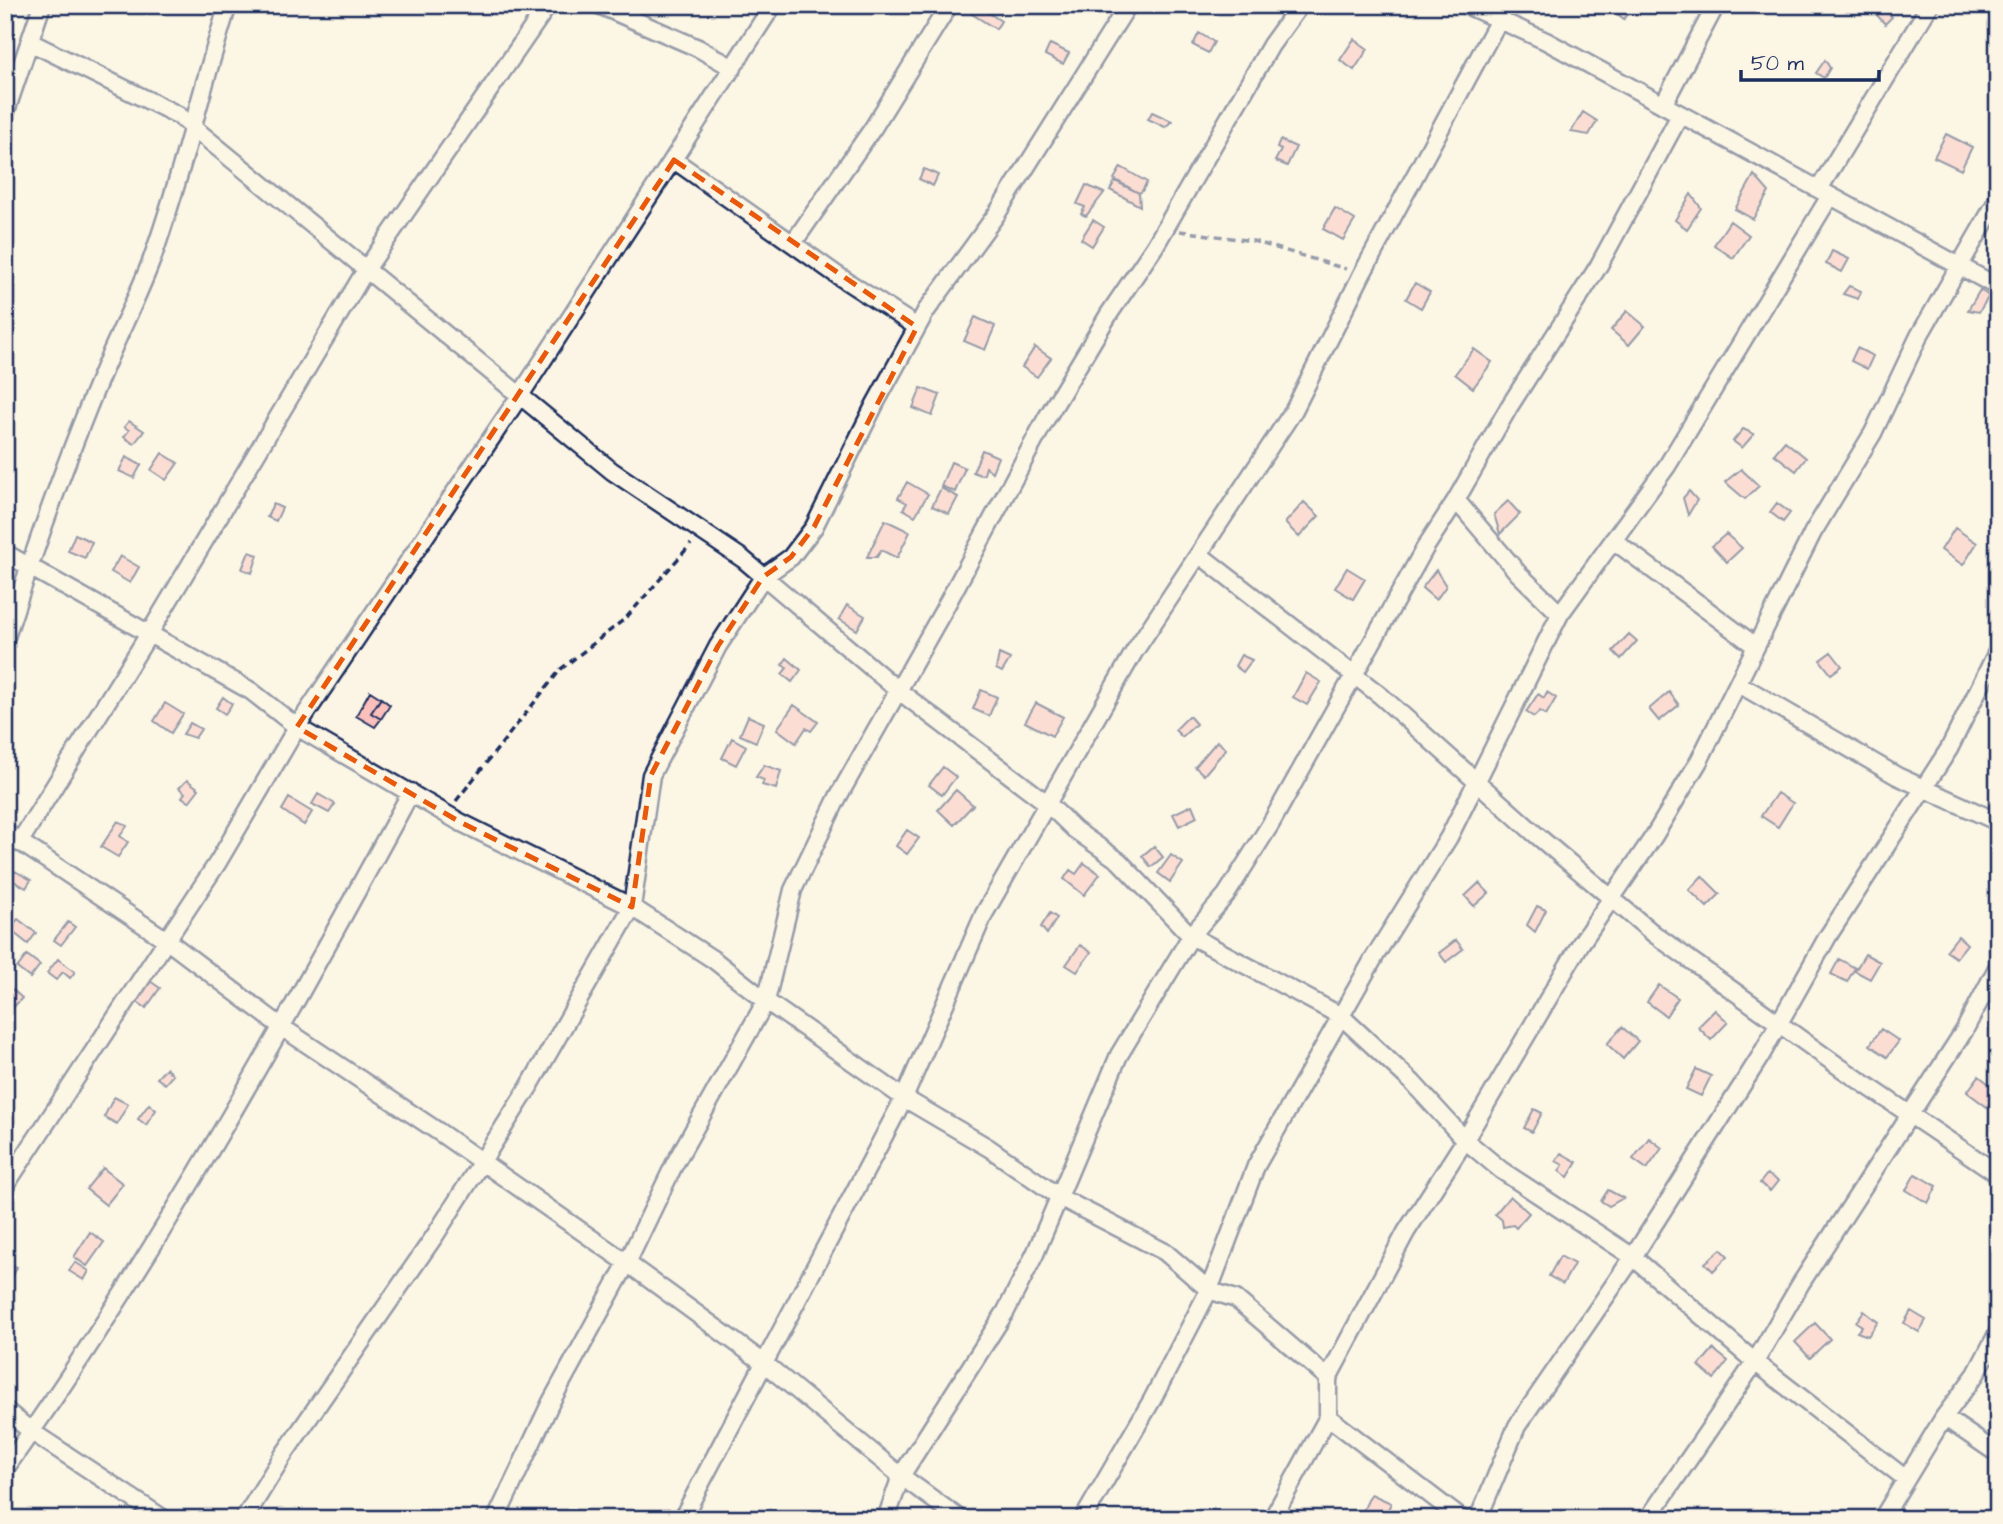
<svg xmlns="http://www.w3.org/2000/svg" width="2003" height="1524" viewBox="0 0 2003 1524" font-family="'Architects Daughter',sans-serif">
<rect width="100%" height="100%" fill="#fcf5e5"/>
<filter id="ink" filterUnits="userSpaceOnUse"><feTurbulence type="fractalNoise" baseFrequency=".0143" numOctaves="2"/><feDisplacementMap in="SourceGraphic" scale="14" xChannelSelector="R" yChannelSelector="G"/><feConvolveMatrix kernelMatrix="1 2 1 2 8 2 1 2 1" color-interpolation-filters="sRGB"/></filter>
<g filter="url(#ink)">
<path fill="#fbbfbc" stroke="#1b2f5e" stroke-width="2" d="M1613,5h14l5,4 -8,10 -14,-11z
M978,6l23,15 -5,8 -24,-15z
M1882,6l10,11 -7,7 -10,-11z
M1199,33l15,9 -6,11 -15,-8z
M1354,39l14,10 -14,21 -14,-10z
M1050,44l19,9 -6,11 -18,-9z
M1825,60l5,8 -6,10 -8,-5z
M1152,112l20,9 -7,6 -17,-8z
M1583,112l14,9 -8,14 -18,-3z
M1946,134l26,13 -11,23 -27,-13z
M1280,140l16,7 -9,19 -12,-5 6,-11 -4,-2z
M1121,167l26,15 -5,9 -3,2 -25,-14z
M924,169l14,6 -5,11 -14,-7z
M1754,175l15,17 -16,27 -18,-10z
M1115,181l24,12 1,13 -30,-16z
M1086,185l18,8 -18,23 -5,-2 4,-7 -8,-3z
M1691,194l10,14 -14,21 -12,-9z
M1335,208l20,12 -12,20 -20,-11z
M1093,220l11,7 -12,19 -11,-7z
M1730,221l19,14 -16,23 -19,-13z
M1832,251l17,8 -7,13 -16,-8z
M1415,283l15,9 -9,16 -15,-9z
M1849,286l12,5 -3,8 -15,-5z
M1980,290l9,6 -10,16 -11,-2z
M1627,311l18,15 -16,19 -18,-15z
M975,317l20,9 -10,24 -21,-9z
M1035,347l16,11 -14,19 -15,-10z
M1857,348l16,8 -6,13 -16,-8z
M1474,349l18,13 -19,26 -18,-14z
M921,388l19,7 -8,21 -19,-8z
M129,421l15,10 -10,13 -10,-7 5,-7 -5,-3z
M1743,429l11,5 -12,14 -9,-7z
M1785,441l21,17 -10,13 -22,-17z
M982,450l16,7 -6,15 -6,-5 -2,7 -4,1 -7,-3z
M162,453l16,10 -12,17 -15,-10z
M126,457l15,8 -7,13 -15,-7z
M951,462l14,6 -10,24 -14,-6z
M1741,469l18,17 -14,13 -20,-17z
M907,482l21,12 -13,22 -12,-7 4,-6 -9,-5z
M941,488l17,9 -9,17 -17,-8z
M1689,491l8,9 -9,15 -5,-17z
M1508,501l12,13 -20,20 -6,-20z
M1304,502l15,14 -20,21 -14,-14z
M1777,503l13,10 -7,9 -13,-10z
M273,504l9,4 -6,13 -9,-4z
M885,520l25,12 -13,26 -16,-8 -4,7h-10z
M1955,528l22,15 -14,22 -22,-15z
M75,534l17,8 -7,16 -17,-7z
M1726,534l16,14 -15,14 -15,-16z
M249,552l9,3 -6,18 -10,-4z
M120,556l19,11 -9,16 -19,-11z
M1347,568l18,11 -12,20 -18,-11z
M1436,570l10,16 -10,14 -14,-12z
M847,605l18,11 -8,14 -18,-11z
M1629,634l8,7 -16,18 -8,-8z
M1831,652l11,14 -11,8 -11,-14z
M999,654l11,5 -8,13 -6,-3z
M1241,655l11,5 -9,12 -8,-6z
M787,658l14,12 -9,12 -10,-8 5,-6 -5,-3z
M1306,673l15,9 -14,23 -14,-8z
M981,690l16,7 -8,19 -16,-7z
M370,691l11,7 -10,15 10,6 -6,8 -19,-11z
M1547,692l9,6 -10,17 -6,-4 -6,6 -8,-5 12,-18 6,4z
M1669,692l10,13 -20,16 -10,-12z
M223,697l9,7 -7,10 -9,-6z
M381,698l9,7 -9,14 -10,-6z
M165,703l18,11 -12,19 -17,-12z
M1036,703l27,14 -11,19 -27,-14z
M794,705l24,17 -7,9 -5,-3 -10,15 -19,-14z
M748,716l16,7 -8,19 -16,-7z
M1189,716l7,8 -14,13 -7,-7z
M190,723l11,6 -6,9 -12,-4z
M732,738l14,8 -10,19 -14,-7z
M1217,741l9,8 -22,26 -9,-8z
M764,765l17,6 -5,18 -14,-4 2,-5 -8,-3z
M943,767l13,10 -14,18 -13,-10z
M187,780l12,9 -10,13 -7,-5 3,-4 -6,-5z
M956,790l17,15 -19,20 -16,-15z
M1777,793l16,10 -15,24 -17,-11z
M318,794l17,10 -6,9 -17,-9z
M289,798l23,14 -8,13 -22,-15z
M1192,805l5,12 -18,9 -6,-12z
M118,821l9,5 -7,10 8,6 -10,15 -17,-10z
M907,830l12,8 -12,16 -11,-8z
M1154,846l9,11 -12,10 -9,-11z
M1171,855l12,8 -13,19 -12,-9z
M1084,863l16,11 -16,21 -20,-16 6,-9 6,4z
M15,871l16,9 -5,8 -16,-9z
M1702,876l18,18 -13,13 -18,-17z
M1479,883l10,10 -15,13 -9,-10z
M1537,906l9,4 -11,22 -8,-7z
M1050,913l7,5 -10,16 -6,-7z
M18,919l18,14 -8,11 -19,-15z
M68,922l7,5 -14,18 -7,-5z
M1958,936l9,8 -11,14 -10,-7z
M1456,940l7,9 -17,13 -7,-9z
M1080,945l11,7 -14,20 -11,-7z
M1865,954l15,8 -10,17 -15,-8z
M27,955l13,10 -10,13 -13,-10z
M58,959l17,13 -5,6 -7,-6 -7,8 -9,-7z
M1839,959l16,9 -8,14 -16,-8z
M147,979l13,9 -14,20 -13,-9z
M1659,985l19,13 -12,18 -19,-14z
M12,989l10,9 -14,15 -3,-17z
M1715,1010l13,12 -17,18 -13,-13z
M1622,1027l16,14 -15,18 -16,-15z
M1881,1029l18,12 -12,16 -17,-12z
M166,1068l7,7 -8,9 -8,-6z
M1696,1069l15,7 -10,20 -15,-7z
M1979,1076l19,15 -11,16 -20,-15z
M114,1097l14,7 -11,20 -13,-7z
M149,1104l7,6 -10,15 -8,-6z
M1534,1109l8,4 -10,19 -8,-4z
M1649,1138l13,10 -15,21 -14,-10z
M1561,1153l16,9 -9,15 -9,-6 4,-6 -7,-4z
M103,1168l20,16 -17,21 -20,-16z
M1767,1174l11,7 -8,10 -10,-8z
M1915,1174l22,12 -9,17 -22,-13z
M1608,1190l15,8 -14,8 -8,-5z
M1510,1196l19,17 -13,15 -3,-3 -10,2 -1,-7 -7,-6z
M90,1232l14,10 -17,24 -13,-9z
M1721,1249l7,7 -15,15 -8,-8z
M1560,1256l14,8 -11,20 -14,-8z
M5,1262l12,5 -12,26z
M75,1262l14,9 -5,9 -15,-9z
M1864,1311l14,11 -10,14 -11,-4 5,-6 -6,-4z
M1911,1311l15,9 -7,12 -15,-9z
M1815,1323l15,16 -20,19 -15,-16z
M1713,1349l15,12 -14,18 -15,-13z
M1371,1494l20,9 -7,16h-25z"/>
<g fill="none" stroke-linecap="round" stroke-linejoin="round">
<g stroke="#1b2f5e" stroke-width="21">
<path id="minor" d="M599,5l99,43 35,20
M1466,5l80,36 452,246
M30,42l148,73 434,356 131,88 156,132 149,113 27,26 44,31 72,75 150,80 71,66 53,58 36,30 132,87 122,105 151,117
M1663,105l53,-100
M5,114l37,-109
M674,160l163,115 80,52
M1819,189l111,-184
M793,243l80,-115 76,-123
M1456,500l62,73 42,41
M1613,540l141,105
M5,553l246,138 46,36 163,95 172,85 82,53 52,41 138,97 85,50 72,50 104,54 44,38 27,9 92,79
M1200,555l181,141 153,137 120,101 187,134 157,106
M5,640c29,-89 60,-178 96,-264 16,-39 36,-77 51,-117 30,-83 49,-170 76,-254
M1739,684l158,92 101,46
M5,832l160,107 118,89 156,104 188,131 137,100 137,113 59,43
M19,843l130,-209 216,-363 183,-266
M5,1186l213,-324 79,-135 224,-333 252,-389
M5,1410l27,22 132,87
M1328,1417l134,102
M1944,1417l54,37
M5,1469c153,-215 280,-445 406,-677
M244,1519l40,-65 152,-220 93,-147 103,-180 19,-132 67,-129 45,-69 28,-20 23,-30 61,-123 51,-93 70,-96 132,-210
M496,1519l55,-117 76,-139 47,-98 92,-164 27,-111 45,-93 104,-184 104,-194 63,-105 46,-68 116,-201 29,-40
M682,1519l222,-421 80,-184 150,-262 160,-242 68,-136 145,-269
M886,1519l15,-43 105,-165 29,-57 84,-199 72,-119 35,-41 44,-70 155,-277 31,-48 53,-93 89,-140 82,-152
M1083,1519l69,-119 57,-110 47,-124 119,-210 74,-119 111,-223 107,-148 163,-270
M1272,1519l56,-102v-39l78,-146 59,-92 116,-197 73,-107 45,-75 114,-229 60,-99 46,-97 79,-137
M1478,1519l39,-93 116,-169 127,-200 68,-121 121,-187 49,-99
M1648,1519l107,-157 46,-79 163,-252 34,-65
M1882,1519l62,-102 32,-43 22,-42"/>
</g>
<path stroke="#1b2f5e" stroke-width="3.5" stroke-dasharray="7 5" stroke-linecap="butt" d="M1180,231l73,10 93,28
M456,801l105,-132 65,-51 65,-74"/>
<use href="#minor" stroke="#fcf5e5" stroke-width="16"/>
</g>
</g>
<path d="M0 0H2003V1524H0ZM674,160l243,167 -103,200 -23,30 -28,20 -45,69 -67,129 -19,132 -172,-85 -163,-95z" fill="#fcf5e5" fill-opacity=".55" fill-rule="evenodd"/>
<path fill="none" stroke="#e8590c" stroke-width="5" stroke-dasharray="14 9" stroke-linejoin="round" d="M674,160l243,167 -103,200 -23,30 -28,20 -45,69 -67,129 -19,132 -172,-85 -163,-95z"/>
<rect width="2003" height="1524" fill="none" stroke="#fcf5e5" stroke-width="28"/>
<rect x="14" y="14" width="1975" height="1496" fill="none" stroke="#1b2f5e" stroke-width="2.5" filter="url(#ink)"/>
<path d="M1741 70v10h138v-10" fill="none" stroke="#1b2f5e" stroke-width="3.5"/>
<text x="1751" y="70" font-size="21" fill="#1b2f5e" stroke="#fcf5e5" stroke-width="5" paint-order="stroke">50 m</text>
</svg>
